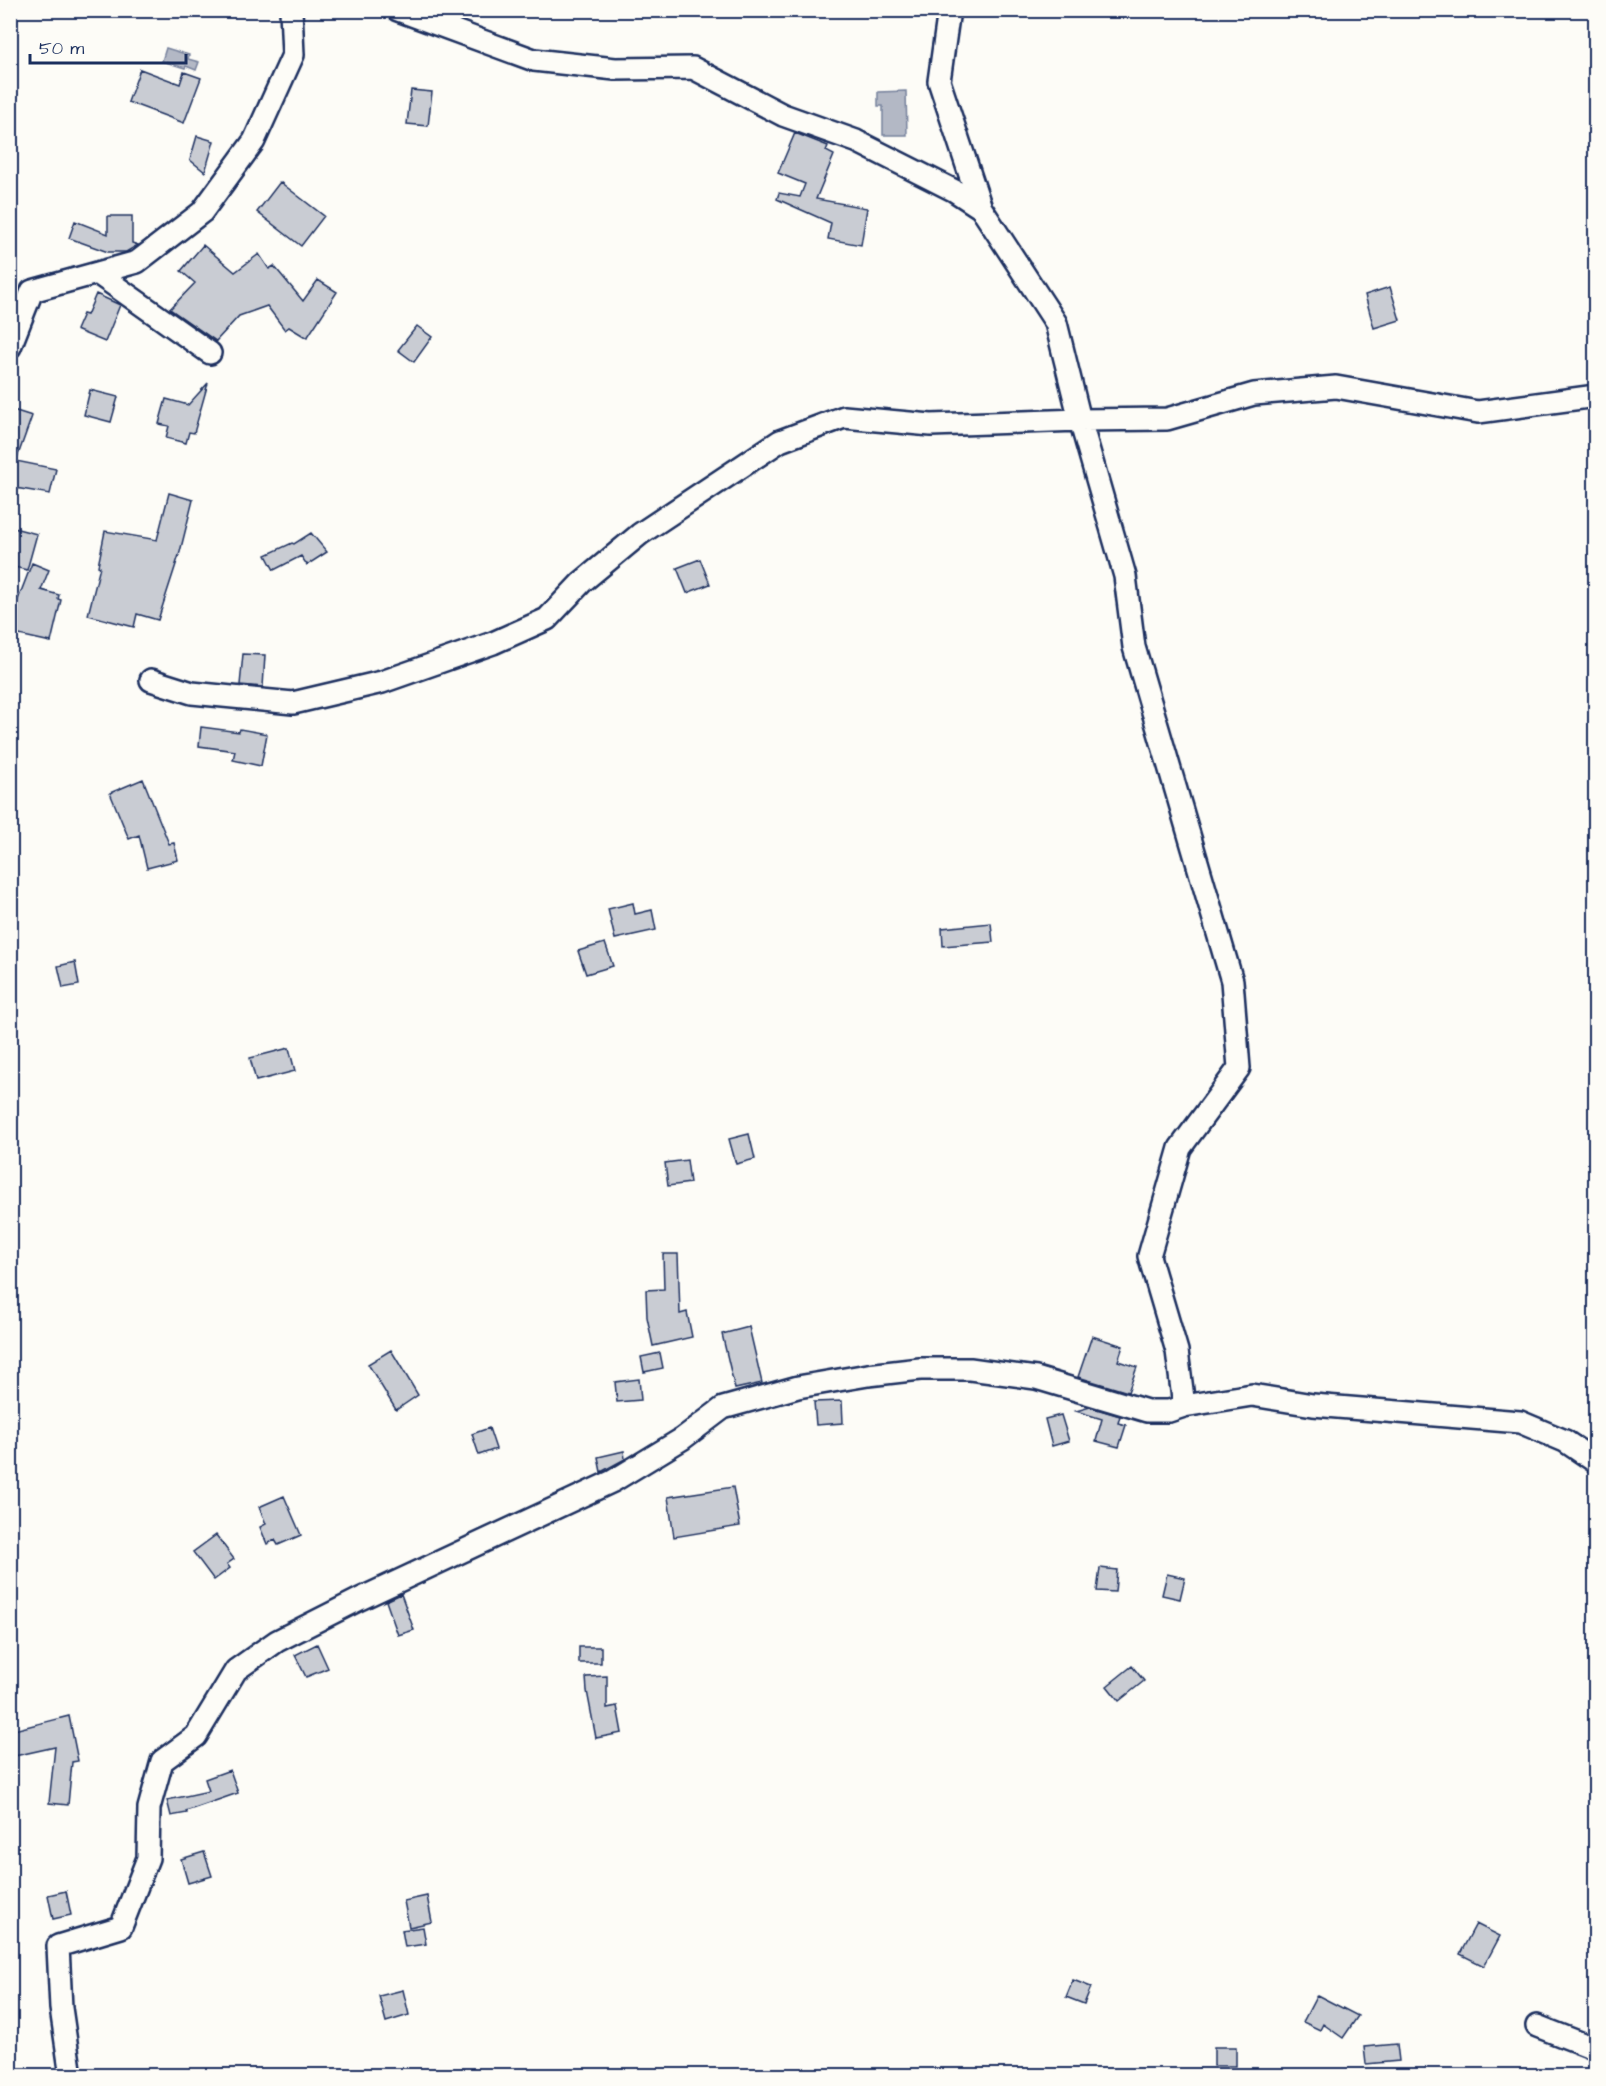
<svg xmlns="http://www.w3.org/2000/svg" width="1606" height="2086" viewBox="0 0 1606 2086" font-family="'Architects Daughter',sans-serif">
<rect width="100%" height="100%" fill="#fdfcf7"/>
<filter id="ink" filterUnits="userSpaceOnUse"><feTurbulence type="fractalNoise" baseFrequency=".0167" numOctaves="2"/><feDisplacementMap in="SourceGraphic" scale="12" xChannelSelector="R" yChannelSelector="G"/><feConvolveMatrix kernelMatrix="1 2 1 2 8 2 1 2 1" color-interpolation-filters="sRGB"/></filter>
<g filter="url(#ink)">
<path fill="#b3b8c5" stroke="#76819c" stroke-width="1.5" d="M166,48l23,7 -1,4 11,3 -3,8 -10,-4 -1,2 -23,-7z
M906,91l1,44h-24v-29h-5v-14z"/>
<path fill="#c9ccd3" stroke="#1b2f5e" stroke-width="1.5" d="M140,69l40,15 4,-12 17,6 -17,45 -56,-21z
M411,90l21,2 -4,34 -21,-2z
M795,133l33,13 -2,5 8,4 -18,44 51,9 -6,37 -33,-6 3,-16 -54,-24 2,-6 21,4 5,-13 -27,-11z
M197,136l17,5 -9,31 -15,-12z
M280,182l44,34 -23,30 -44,-34z
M108,216h24v27l6,2 -12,7h-18l-39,-14 6,-17 33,13z
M203,245l32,27 24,-18 10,15 5,-3 29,35 15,-21 19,12 -30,46 -18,-11 -4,3 -18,-24 -28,10 -23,25 -46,-32 25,-26 -14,-12z
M1390,287l10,33 -26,8 -9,-33z
M96,294l24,11 -15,37 -29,-12 7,-16 4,1z
M417,326l15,11 -18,25 -16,-12z
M208,383l-14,50 -5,-1 -3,11 -20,-5 3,-12 -10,-2 7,-25 22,6z
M90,390l28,7 -7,25 -27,-7z
M10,409l22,7 -16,45 40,8 -6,25 -40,-7z
M169,493l24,7 -13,52 -22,68 -21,-6 -3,13 -46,-12 12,-48 -2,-1 7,-35 52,9z
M10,527l27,7 -10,36 -17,-4z
M311,533l16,19 -20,13 -6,-9 -27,14 -8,-15 26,-12 2,1z
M700,559l10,25 -23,9 -10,-25z
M32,563l17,7 -8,20 18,5 -1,4 3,1 -10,42 -41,-9v-24l4,1z
M243,654l22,1 -2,32 -23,-2z
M201,727l38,5 1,-3 27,5 -6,32 -28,-6 2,-9 -36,-5z
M143,779l26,65 5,-1 4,17 -31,8 -8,-33 -10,4 -19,-46z
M633,903l2,11 17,-4 4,20 -41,9 -7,-30z
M991,923l2,19 -50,4 -1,-18z
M605,943l8,23 -27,8 -8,-23z
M75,962l4,23 -16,3 -5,-22z
M289,1048l6,23 -39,10 -6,-23z
M749,1134l6,25 -19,5 -7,-25z
M687,1160l3,23 -22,3 -3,-23z
M663,1254h15l2,60 7,-2 5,25 -39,9 -6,-29 -1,-27 18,-1z
M749,1327l13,56 -27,6 -13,-55z
M1092,1336l31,10 -5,15 19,6 -9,25 -50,-15z
M391,1350l27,45 -22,15 -28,-46z
M660,1353l3,15 -19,4 -3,-15z
M639,1379l2,21 -24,2 -2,-20z
M842,1401l1,22 -27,2 -2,-23z
M1090,1407l30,9 -2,7 8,2 -7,22 -23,-6 6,-22 -26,-8z
M1061,1415l8,26 -17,5 -7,-27z
M489,1428l7,21 -17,6 -7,-21z
M624,1451l1,8 -24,13 -3,-15z
M733,1487l7,39 -66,11 -6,-40z
M284,1496l17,39 -23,10 -3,-5 -8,4 -7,-17 6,-3 -7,-17z
M216,1535l18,24 -7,5 3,4 -16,12 -21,-28z
M1100,1568l17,2 -2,22 -18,-1z
M1167,1574l18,4 -5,21 -18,-4z
M401,1594l13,36 -16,5 -12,-34z
M317,1644l11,24 -22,9 -11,-22z
M579,1647h22v16h-22z
M1132,1666l12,15 -25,20 -12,-15z
M607,1676v32l10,-2 5,27 -26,5 -9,-47 -1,-14z
M69,1716l9,45 -6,1 -4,43 -19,-2 6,-56 -45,10v-26z
M230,1770l8,23 -52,18 1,2 -16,3 -4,-16 42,-9 -4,-12z
M204,1852l8,24 -24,7 -7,-24z
M66,1891l5,24 -18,4 -5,-24z
M427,1896l5,26 -23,5 -5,-26z
M1476,1924l24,12 -16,30 -24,-12z
M423,1927l3,17 -21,3 -3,-17z
M1073,1980l18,7 -7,17 -18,-7z
M403,1990l6,25 -23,7 -7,-26z
M1317,1995l41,21 -15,22 -20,-14 -3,6 -17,-8z
M1397,2044l2,17 -33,3 -2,-17z
M1214,2047h22v19h-22z"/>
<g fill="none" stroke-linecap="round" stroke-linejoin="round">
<g stroke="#1b2f5e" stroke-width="26">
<path id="minor" d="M398,10l136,50 81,9 78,-1 90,47 73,26 99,50 26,17
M949,10l-10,71 42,127 75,115 24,97 87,-1 87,-25 82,-7 142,25 118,-16
M97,273l113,80
M10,347l22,-56 105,-29 65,-50 52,-71 39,-86 -2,-45
M151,680l41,13 101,10 89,-21 111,-39 54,-24 35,-37 58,-48 140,-93 64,-24 87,8 149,-5 45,156 9,71 98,334 7,87 -59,80 -31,108 28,95 7,55
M1537,2026l59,23
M71,2076l-10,-68 -3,-62 63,-19 27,-69 1,-50 13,-47 34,-25 40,-66 41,-29 83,-42 253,-118 69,-42 41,-31 75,-21 70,-12 52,-6h50l66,9 111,33h22l15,-5 68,-11 61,10 207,17 45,19 31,21"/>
</g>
<use href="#minor" stroke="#fdfcf7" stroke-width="21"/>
</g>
</g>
<rect width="1606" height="2086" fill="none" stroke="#fdfcf7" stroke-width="36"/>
<rect x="18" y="18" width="1570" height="2050" fill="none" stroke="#1b2f5e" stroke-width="2" filter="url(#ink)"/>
<path d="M30 54v9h156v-9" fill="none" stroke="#1b2f5e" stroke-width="3"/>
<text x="39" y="54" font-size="18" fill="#1b2f5e" stroke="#fdfcf7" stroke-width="4.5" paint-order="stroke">50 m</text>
</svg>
